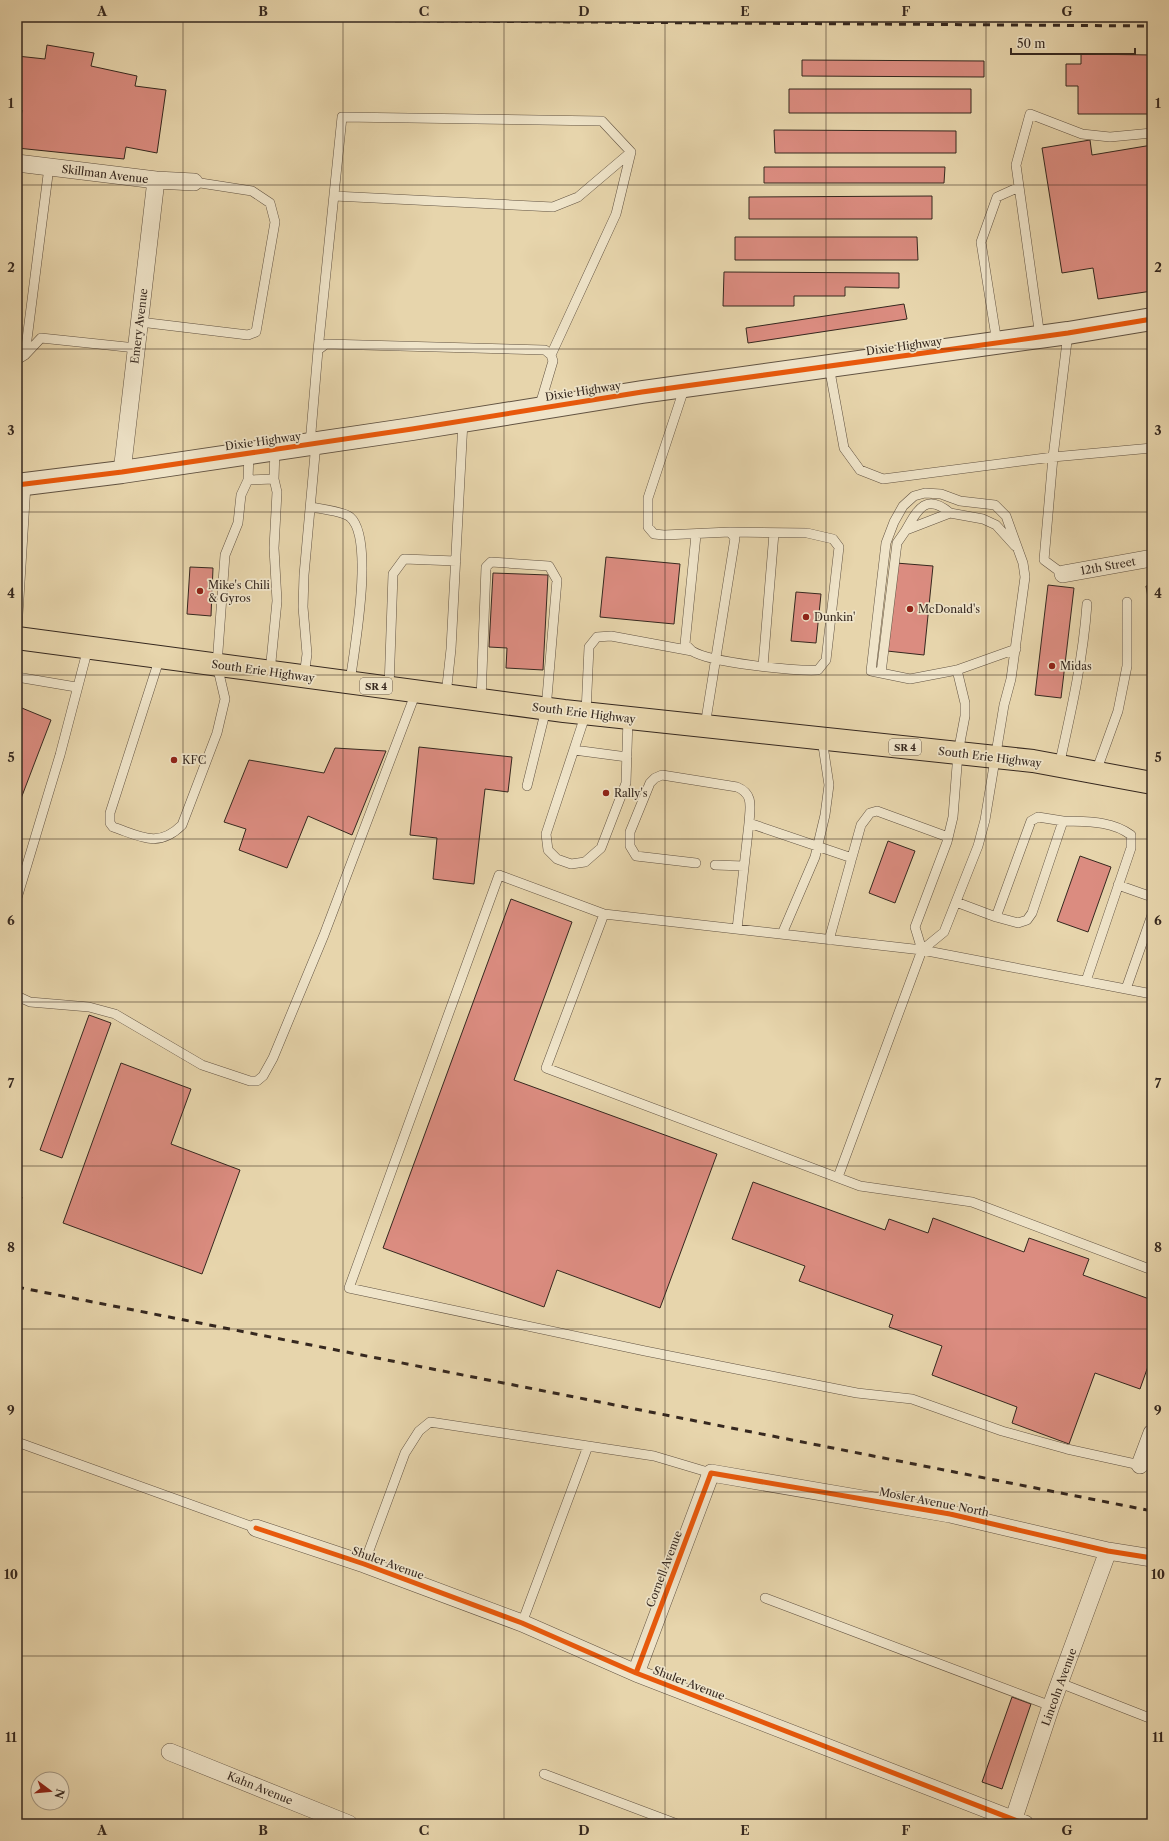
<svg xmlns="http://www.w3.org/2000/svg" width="1169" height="1841" viewBox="0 0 1169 1841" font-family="'Libre Caslon Text',serif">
<rect width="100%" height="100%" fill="#e7d5ac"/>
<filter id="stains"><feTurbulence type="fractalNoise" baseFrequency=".005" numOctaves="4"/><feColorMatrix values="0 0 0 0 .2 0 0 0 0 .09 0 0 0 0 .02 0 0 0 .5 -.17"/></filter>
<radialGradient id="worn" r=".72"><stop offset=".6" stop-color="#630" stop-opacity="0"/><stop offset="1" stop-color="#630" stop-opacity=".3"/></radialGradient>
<path fill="#db8c80" stroke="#36281f" d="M47,45l47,8 -3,13 46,10 -2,10 31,4 -9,63 -31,-6 -2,12 -107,-11 5,-38 -5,-1v-53l28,3z
M1081,54l71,1v59h-74v-28h-12v-22h15z
M802,60l182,1v16l-182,-1z
M789,89h182v24h-182z
M774,130l182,1v22h-181z
M1090,140l2,15 60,-10v146l-54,8 -5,-31 -31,5 -20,-125z
M764,167h181l-1,16h-180z
M932,196v23h-183v-22z
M735,237h182l1,23h-183z
M724,272l175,1v15l-54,-1v9h-51v10h-71z
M904,304l3,15 -159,24 -2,-15z
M606,557l74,7 -6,60 -74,-7z
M896,563l37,3 -9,89 -37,-4z
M190,567l23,1 -2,48 -24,-2z
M493,573l55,2 -5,95 -37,-2 1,-20 -18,-1z
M1048,585l26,3 -13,110 -26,-3z
M1152,585v36l-6,-35z
M796,592l25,2 -5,49 -25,-2z
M17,706l34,14 -34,89z
M419,747l93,10 -4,35 -23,-3 -11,95 -41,-5 4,-41 -27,-3z
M335,748l51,3 -34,84 -44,-19 -21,52 -48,-18 7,-21 -22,-7 25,-62 75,13z
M888,841l27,10 -20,52 -26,-10z
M1080,856l31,11 -23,65 -31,-11z
M511,899l61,23 -58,158 203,74 -57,154 -103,-38 -13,37 -161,-59z
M89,1015l22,8 -49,135 -22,-8z
M121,1063l70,26 -20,55 69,26 -38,104 -139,-51z
M753,1182l132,48 4,-11 39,14 5,-15 91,34 5,-14 60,21 -6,16 69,25v55l-12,34 -45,-16 -26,71 -57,-21 5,-16 -85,-32 10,-29 -53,-19 4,-12 -94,-34 6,-15 -73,-27z
M17,1196l5,1 -5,25z
M1012,1697l19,7 -29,85 -20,-7z"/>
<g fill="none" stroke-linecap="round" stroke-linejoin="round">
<g stroke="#625342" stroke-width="10">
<path id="service" d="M334,196l219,11 25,-10 53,-45
M140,322l108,13 8,-3 19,-110 -5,-19 -18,-12 -58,-9
M1040,337l-24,-172 14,-51 52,20 28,3 42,-4
M997,343l-16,-101 16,-45 22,-10
M318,350l24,-233 260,4 29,31 -15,62 -65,141
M25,355l24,-188
M17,360l8,-5 16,-17 95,10
M829,366l15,82 16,22 23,9 170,-22 99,-9
M685,386l-37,112v29l6,7 10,1 66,-3 5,6 -30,188
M310,444l8,-94 8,-6 219,6 6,5 2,6 -14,47
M274,479l1,-30
M248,480l1,-27
M311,507c10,2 31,4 39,10 25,21 4,134 0,165
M906,530c12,-22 21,-37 44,-17
M696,535l-11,109c2,2 5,5 7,7 19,12 102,20 126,19l8,-10 13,-113 -6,-8 -26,-6 -77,-1
M1063,574l-19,-14 9,-103 15,-124
M17,631l9,-147
M160,657l-50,156v10l3,4c27,9 45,22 69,-2l35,-92 8,-34 -8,-34 8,-110 13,-32 3,-28 7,-15 26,-1 3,13 -3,56 3,53 -7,71
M763,666l11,-133
M881,673l16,-130 9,-13 44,-17 33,6 13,6 19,21
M304,676l3,-22 -4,-47 1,-32 12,-132
M17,677l59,10
M389,688l4,-114 11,-15 52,2
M446,695l5,-46 12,-228
M481,700l5,-133 5,-5 58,4 8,14 -11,129 -19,77
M628,718l-2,65 -25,65 -16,14 -14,2 -14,-5 -9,-9 -2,-16 40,-121 3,-66 8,-10 14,-1 81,15
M574,750l53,7
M1059,766c12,-54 24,-106 28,-162
M1096,772l22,-61 9,-45v-64
M1063,821c23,1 48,-1 68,14v13l-45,133
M696,863l-60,-7 -6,-10v-14l20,-49 5,-5 7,-3 75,12c17,7 13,20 12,36l103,35
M715,865l29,1
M1118,885l34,12
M17,898l43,-143 28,-107
M956,902l40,15 35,-96 7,-4 25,4 -31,92 -5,7 -9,3 -22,-6
M604,914l-58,154 314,118 112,16 180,68
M737,929l12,-106
M782,934l33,-77 10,-42 4,-30 -7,-46
M829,940l32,-115 9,-12 7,-2 71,26
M922,950l-7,-23 32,-85 6,-25 5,-64 7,-37v-13l-8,-33
M1126,989l26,-74
M17,996l13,6 59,5 26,7 87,51 48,16h7l6,-5 10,-18 51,-123 92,-243
M838,1177l84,-227 22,-18 34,-86 7,-26 19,-115 7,-26 14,-102 -2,-14 -17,-47 -11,-11 -35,-4 -19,-7 -16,-1 -11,3 -11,10 -9,16 -8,21 -15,128 39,8 47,-9 59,-21
M17,1442l239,86
M1140,1465l-73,-16 -65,-18 -90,-32 -55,-6 -212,-42 -296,-63 150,-413 105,39 318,36 230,44
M364,1564l41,-111 14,-22 11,-9 224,34 57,17
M765,1598l286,108
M522,1623l66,-177
M1060,1683l92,36
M544,1774l133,50"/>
</g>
<g stroke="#625342" stroke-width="18">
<path id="minor" d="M17,163l139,17 38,2
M122,472l34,-292
M1063,574l89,-16
M1140,1465l12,-32
M256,1528l108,36 158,59 114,50 389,151
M636,1673l75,-200 239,41 158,37 44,7
M170,1752l179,72
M1012,1824l39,-118 57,-155"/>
</g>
<g stroke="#625342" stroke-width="24">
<path id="tertiary" d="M17,485l105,-13 290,-43 230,-37 426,-59 84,-14"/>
</g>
<g stroke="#36281f" stroke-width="24">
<path id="primary" d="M17,638l547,73 469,50 119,22"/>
</g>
<use href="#service" stroke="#efe4c9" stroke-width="9"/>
<use href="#minor" stroke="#efe4c9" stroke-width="17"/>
<use href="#tertiary" stroke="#efe4c9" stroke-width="22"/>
<use href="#primary" stroke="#e7d5ac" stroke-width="22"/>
<path stroke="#36281f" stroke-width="3" stroke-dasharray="7 7" stroke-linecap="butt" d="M17,18l1135,8
M17,1287l1135,224"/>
<g stroke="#efe4c9" stroke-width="8">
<path id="cycleway" d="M17,485l105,-13 290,-43 230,-37 426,-59 84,-14
M256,1528l108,36 158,59 114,50 389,151
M636,1673l75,-200 239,41 158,37 44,7"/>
</g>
<use href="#cycleway" stroke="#e8590c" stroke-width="5"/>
</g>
<path fill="none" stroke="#36281f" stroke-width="1" stroke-opacity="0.55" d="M183,17v1807M343,17v1807M504,17v1807M665,17v1807M826,17v1807M986,17v1807M17,185h1135M17,349h1135M17,512h1135M17,675h1135M17,839h1135M17,1002h1135M17,1166h1135M17,1329h1135M17,1492h1135M17,1656h1135"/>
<g fill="#8f2418" stroke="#efe4c9" stroke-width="1.5">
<circle cx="200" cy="591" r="4"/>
<circle cx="910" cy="609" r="4"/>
<circle cx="806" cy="617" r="4"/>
<circle cx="1052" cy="666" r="4"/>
<circle cx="174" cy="760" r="4"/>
<circle cx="606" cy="793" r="4"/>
</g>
<g text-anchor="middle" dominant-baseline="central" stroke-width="3.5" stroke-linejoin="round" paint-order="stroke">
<g fill="#efe4c9" stroke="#6e6052" stroke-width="1">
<rect x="360" y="678" width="32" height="16" rx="3"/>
<rect x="889" y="739" width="32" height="16" rx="3"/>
</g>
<g font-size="10" font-weight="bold" fill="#36281f">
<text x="376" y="686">SR 4</text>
<text x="905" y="747">SR 4</text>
</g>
<g font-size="11" fill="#36281f" stroke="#efe4c9">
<text transform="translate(105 174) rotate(7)">Skillman Avenue</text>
<text transform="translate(139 326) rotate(-83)">Emery Avenue</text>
<text transform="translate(904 346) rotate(-8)">Dixie Highway</text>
<text transform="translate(583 391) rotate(-9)">Dixie Highway</text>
<text transform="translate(263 441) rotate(-8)">Dixie Highway</text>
<text transform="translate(1108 566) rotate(-10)">12th Street</text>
<text transform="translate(263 671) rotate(8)">South Erie Highway</text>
<text transform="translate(584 713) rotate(7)">South Erie Highway</text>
<text transform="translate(990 757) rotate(7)">South Erie Highway</text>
<text transform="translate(934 1502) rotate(11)">Mosler Avenue North</text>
<text transform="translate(388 1563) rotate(20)">Shuler Avenue</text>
<text transform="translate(664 1569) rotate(-69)">Cornell Avenue</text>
<text transform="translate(689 1683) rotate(21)">Shuler Avenue</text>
<text transform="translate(1059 1687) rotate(-70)">Lincoln Avenue</text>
<text transform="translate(260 1788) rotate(22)">Kahn Avenue</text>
</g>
<g font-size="11" fill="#36281f" stroke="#efe4c9" text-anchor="start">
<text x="208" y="585">Mike's Chili<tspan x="208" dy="13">&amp; Gyros</tspan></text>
<text x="918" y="609">McDonald's</text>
<text x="814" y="617">Dunkin'</text>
<text x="1060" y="666">Midas</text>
<text x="182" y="760">KFC</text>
<text x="614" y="793">Rally's</text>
</g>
</g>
<rect width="1169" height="1841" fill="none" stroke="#e7d5ac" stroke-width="44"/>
<g transform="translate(50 1791) rotate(106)"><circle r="19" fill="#efe4c9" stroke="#a59985"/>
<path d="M0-3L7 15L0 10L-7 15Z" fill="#8f2418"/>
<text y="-6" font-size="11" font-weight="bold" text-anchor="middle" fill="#36281f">N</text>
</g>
<path d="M1011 48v6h124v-6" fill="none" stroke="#36281f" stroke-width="2"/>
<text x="1017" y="48" font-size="12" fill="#36281f" stroke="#efe4c9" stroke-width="3" paint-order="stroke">50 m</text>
<rect x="22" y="22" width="1125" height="1797" fill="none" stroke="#36281f" stroke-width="1.5"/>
<g font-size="13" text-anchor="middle" font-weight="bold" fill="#36281f">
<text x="102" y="16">A</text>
<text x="263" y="16">B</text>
<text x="424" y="16">C</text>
<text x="584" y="16">D</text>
<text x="745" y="16">E</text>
<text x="906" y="16">F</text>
<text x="1067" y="16">G</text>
<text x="11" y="108">1</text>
<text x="1158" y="108">1</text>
<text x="11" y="272">2</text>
<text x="1158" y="272">2</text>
<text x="11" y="435">3</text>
<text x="1158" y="435">3</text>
<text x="11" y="598">4</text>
<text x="1158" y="598">4</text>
<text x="11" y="762">5</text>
<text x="1158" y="762">5</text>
<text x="11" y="925">6</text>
<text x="1158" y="925">6</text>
<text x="11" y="1088">7</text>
<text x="1158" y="1088">7</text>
<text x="11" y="1252">8</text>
<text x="1158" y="1252">8</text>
<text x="11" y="1415">9</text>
<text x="1158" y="1415">9</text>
<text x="11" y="1579">10</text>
<text x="1158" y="1579">10</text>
<text x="11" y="1742">11</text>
<text x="1158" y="1742">11</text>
<text x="102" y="1835">A</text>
<text x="263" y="1835">B</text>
<text x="424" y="1835">C</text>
<text x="584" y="1835">D</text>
<text x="745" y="1835">E</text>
<text x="906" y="1835">F</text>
<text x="1067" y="1835">G</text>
</g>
<rect width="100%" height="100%" filter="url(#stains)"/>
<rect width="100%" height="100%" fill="url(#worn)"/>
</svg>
